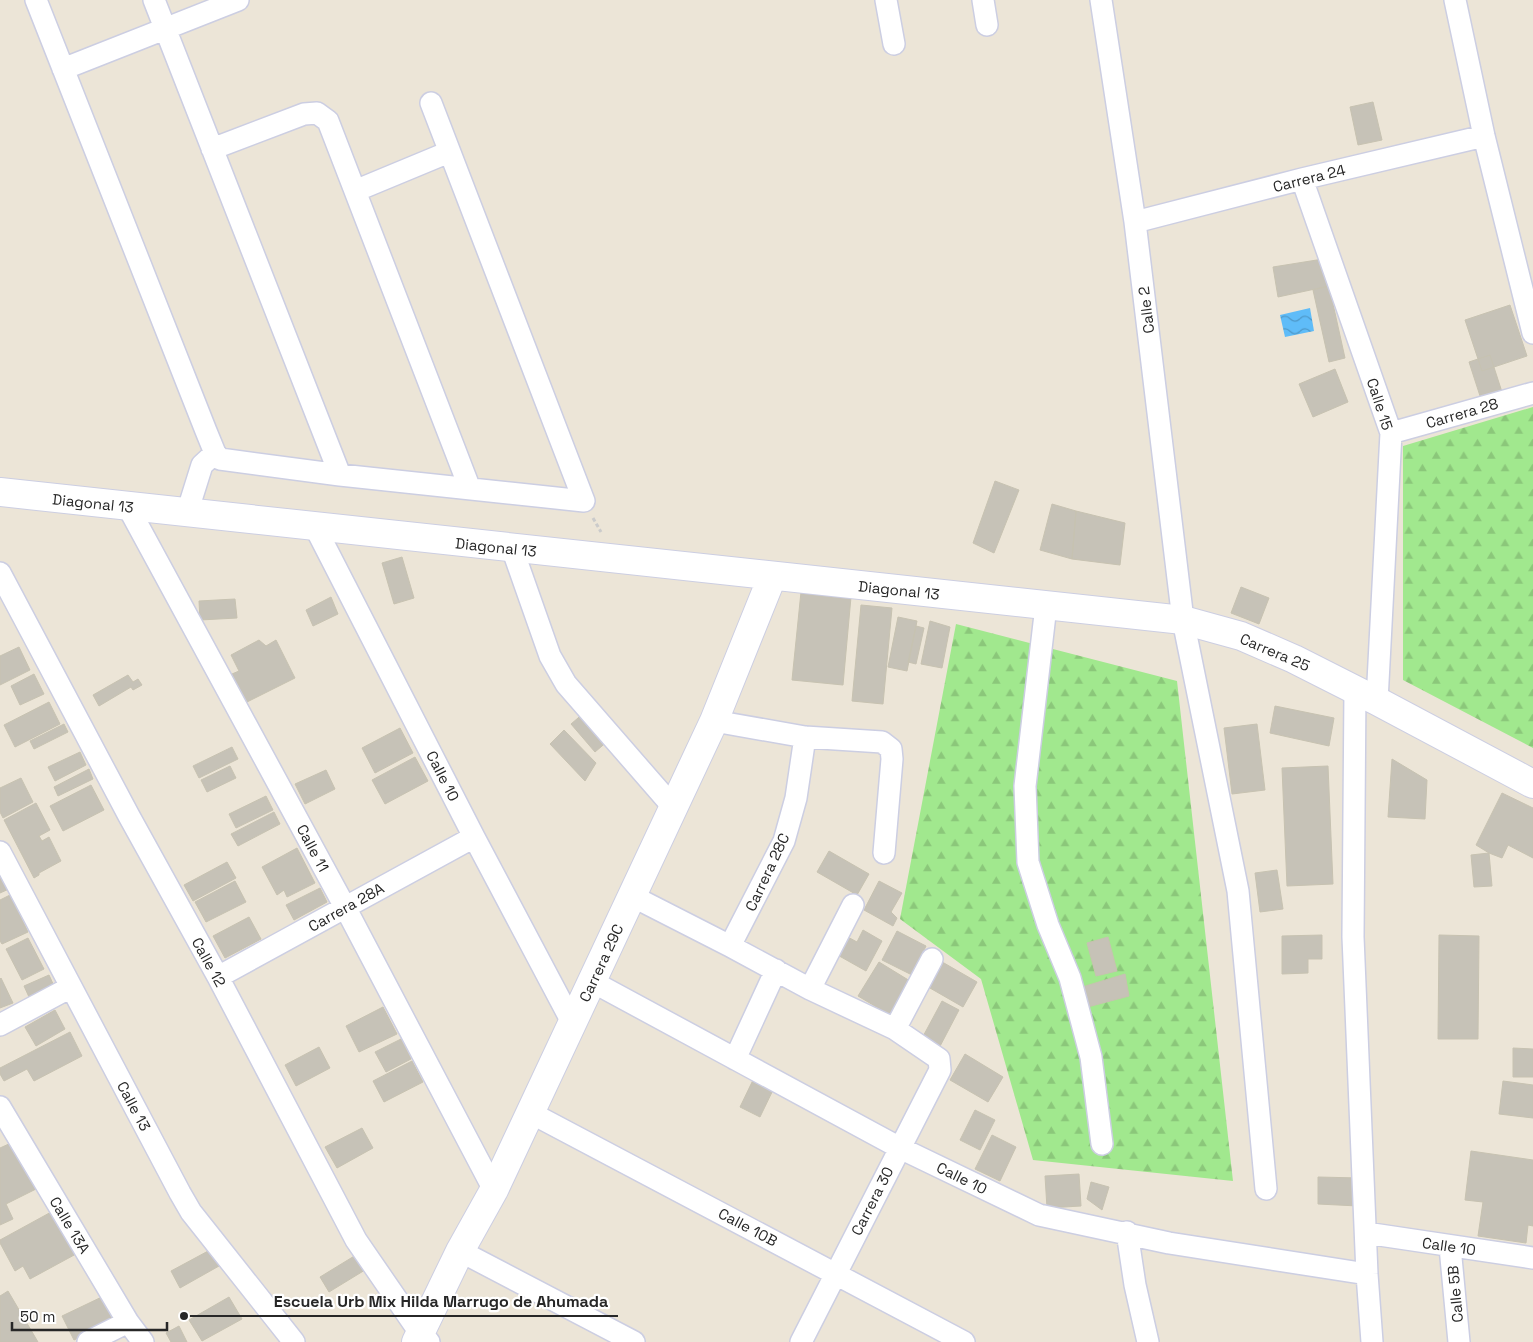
<svg xmlns="http://www.w3.org/2000/svg" width="1533" height="1342" viewBox="0 0 1533 1342" font-family="'Space Grotesk',sans-serif">
<defs>
<pattern id="forest-firs" width="22" height="20" patternUnits="userSpaceOnUse" patternTransform="scale(1.25)"><rect width="22" height="20" fill="#a1e88e"/><path d="M5 1l3.5 6h-7zM16 11l3.5 6h-7z" fill="#8bc77a"/></pattern>
<pattern id="water-waves" width="16" height="10" patternUnits="userSpaceOnUse" patternTransform="scale(1.25)"><rect width="16" height="10" fill="#5fbcf8"/><path d="M0 5q4-4 8 0t8 0" fill="none" stroke="#4e99c9"/></pattern>
</defs>
<rect width="100%" height="100%" fill="#ece5d7"/>
<path fill="url(#forest-firs)" d="M1533,407v341l-130,-68v-234z
M956,624l221,57 56,500 -200,-21 -52,-181 -81,-60z"/>
<path fill="url(#water-waves)" d="M1310,308l4,23 -29,6 -5,-22z"/>
<path fill="#c6c2b7" stroke="#c7c2b1" d="M1373,102l9,38 -24,5 -8,-38z
M1323,259l6,27 -51,11 -5,-30z
M1329,286l16,72 -16,4 -16,-72z
M1510,305l17,51 -45,15 -17,-51z
M1490,355l12,37 -21,7 -12,-37z
M1335,369l13,33 -35,15 -14,-33z
M995,481l24,9 -25,63 -21,-10z
M1052,504l24,7 -4,48 -32,-9z
M1076,511l49,12 -5,42 -48,-6z
M402,557l12,41 -20,6 -12,-41z
M1241,587l28,11 -10,26 -28,-11z
M801,592l50,5 -8,88 -51,-5z
M331,597l7,17 -25,12 -7,-16z
M235,599l2,19 -37,2 -1,-19z
M861,605l31,3 -9,96 -31,-3z
M898,617l19,4 -10,50 -19,-4z
M930,621l20,6 -8,41 -21,-4z
M916,626l8,2 -8,36 -8,-2z
M259,640l7,6 10,-6 19,38 -48,24 -15,-28 7,-3 -8,-16z
M19,647l11,23 -30,15v-29z
M34,674l10,20 -24,11 -9,-19z
M128,675l5,7 5,-3 4,6 -9,5 -2,-3 -32,19 -6,-11z
M49,702l11,22 -45,23 -11,-22z
M1275,706l59,12 -5,28 -59,-13z
M585,712l24,28 -14,12 -24,-28z
M64,724l4,8 -34,17 -4,-8z
M1257,724l8,66 -33,4 -8,-66z
M400,728l13,25 -38,20 -13,-25z
M564,730l32,33 -11,18 -35,-37z
M232,747l6,12 -39,19 -6,-12z
M80,752l6,13 -31,16 -7,-14z
M415,757l13,24 -43,23 -13,-24z
M1392,759l35,21 -2,39 -37,-2z
M230,766l6,12 -29,14 -6,-12z
M1328,766l5,118 -46,2 -5,-118z
M89,769l4,10 -35,17 -4,-9z
M326,770l9,19 -30,15 -10,-20z
M21,778l12,24 -30,16 -3,-6v-24z
M91,785l13,25 -41,21 -13,-25z
M1502,793l31,15v50l-25,-13 -6,13 -13,-5 -13,-8z
M266,796l7,14 -37,18 -7,-14z
M36,803l14,27 -11,6 3,5 7,-4 12,24 -22,12v2l-5,3 -30,-58z
M274,812l6,12 -42,22 -7,-12z
M297,848l18,35 -28,14 -3,-7 -7,5 -15,-28z
M829,851l40,23 -12,21 -40,-23z
M1489,853l3,33 -18,1 -3,-32z
M227,862l9,16 -43,23 -9,-16z
M0,870l9,19 -9,4z
M1277,870l6,39 -23,3 -5,-39z
M235,881l11,21 -40,20 -11,-20z
M879,881l23,12 -11,19 6,6 -4,8 -29,-16z
M320,888l7,14 -33,18 -8,-15z
M10,895l18,37 -26,12 -2,-3v-41z
M249,917l12,22 -36,19 -12,-22z
M863,930l19,11 -16,30 -32,-18 10,-18 13,7z
M897,931l29,15 -14,29 -30,-15z
M1322,935v24h-14v14l-26,1v-38z
M1439,935l40,1 -1,103h-40z
M1108,937l9,34 -21,5 -9,-33z
M28,938l16,31 -22,11 -16,-31z
M937,959l40,23 -14,25 -40,-23z
M879,962l31,19 -20,34 -32,-19z
M1125,974l4,22 -45,12 -5,-20z
M49,975l5,11 -25,11 -5,-11z
M1,978l12,25 -13,5v-29z
M942,1001l17,9 -22,42 -17,-10z
M383,1007l14,27 -38,18 -13,-26z
M55,1010l10,19 -29,17 -11,-19z
M70,1032l12,24 -48,25 -7,-12 -23,12 -4,-7v-6z
M401,1039l10,20 -25,13 -11,-20z
M319,1047l11,21 -34,18 -11,-21z
M1513,1048l20,1v28h-20z
M965,1054l38,23 -15,25 -38,-22z
M412,1061l11,21 -39,20 -11,-21z
M754,1078l20,10 -14,29 -20,-10z
M1503,1081l30,4v33l-34,-4z
M975,1110l20,10 -15,30 -20,-10z
M362,1128l11,20 -36,20 -12,-21z
M992,1135l24,12 -16,34 -25,-12z
M11,1143l25,46 -30,15 7,15 -13,6v-77z
M1471,1151l62,9v66l-5,-1 -2,18 -48,-7 5,-34 -18,-2z
M1079,1174l2,32 -34,2 -2,-32z
M1318,1177l41,1 -1,28 -40,-2z
M1091,1182l18,5 -7,23 -15,-11z
M53,1211l23,43 -46,25 -7,-13 -8,5 -15,-28v-3z
M210,1250l9,16 -39,22 -9,-17z
M356,1255l9,15 -36,22 -9,-15z
M8,1291l30,51h-38v-46z
M106,1295l11,24 -43,21 -12,-24z
M229,1297l13,22 -40,22 -13,-21z
M179,1326l8,16h-16l-5,-9z"/>
<g fill="none" stroke-linecap="round" stroke-linejoin="round">
<g stroke="#cccee2" stroke-width="24">
<path id="street" d="M36,0l170,431 9,22 5,6 120,16 244,26 -153,-398
M154,0l186,475
M886,0l8,44
M983,0l4,25
M1101,0l34,222 48,398 55,271 28,298
M1455,0l29,136 49,197
M63,69l175,-69
M212,149l92,-35 13,-1 11,8 142,368
M1302,179l89,254 -14,268
M355,191l94,-39
M1135,222l167,-43 182,-43
M1391,433l142,-40
M128,507l217,400 149,283
M187,513l15,-48 13,-12
M315,527l159,310 99,187
M512,548l38,108 16,28 108,124
M0,573l129,243 89,161 138,263 64,93 9,9
M1046,606l-21,180 3,76 20,63 22,53 21,79 11,87
M1355,689l-2,248 14,337 5,68
M714,721l91,16 77,5 9,7 1,10 -8,94
M0,852l180,341 11,19 103,130
M632,896l98,50 80,43 85,40 44,30 1,11 -139,272
M730,946l54,-105 12,-43 9,-61
M218,977l256,-140
M593,982l307,166 139,67 130,28 198,31
M810,989l43,-84
M0,1025l71,-38
M895,1029l37,-70
M735,1059l41,-89
M0,1107l128,215 15,20
M531,1113l433,229
M1127,1232l8,53 13,57
M1366,1233l167,25
M1450,1247l9,95
M460,1251l174,91
M88,1342l40,-20"/>
</g>
<g stroke="#cccee2" stroke-width="30">
<path id="secondary" d="M0,492l1183,128 58,16 53,23 83,42 156,83
M416,1342l44,-91 34,-61 220,-469 58,-144"/>
</g>
<path stroke="#cbcbcb" stroke-width="3" stroke-dasharray="4 2.5" stroke-linecap="butt" d="M593,518l8,14"/>
<use href="#street" stroke="#fff" stroke-width="21"/>
<use href="#secondary" stroke="#fff" stroke-width="28"/>
</g>
<g text-anchor="middle" dominant-baseline="central" stroke-width="4.5" stroke-linejoin="round" paint-order="stroke">
<g font-size="15" fill="#272727" stroke="#fff">
<text transform="translate(1309 178) rotate(-14)">Carrera 24</text>
<text transform="translate(1146 310) rotate(-97)">Calle 2</text>
<text transform="translate(1380 404) rotate(72)">Calle 15</text>
<text transform="translate(1462 413) rotate(-16)">Carrera 28</text>
<text transform="translate(93 503) rotate(6)">Diagonal 13</text>
<text transform="translate(496 547) rotate(6)">Diagonal 13</text>
<text transform="translate(899 590) rotate(6)">Diagonal 13</text>
<text transform="translate(1275 652) rotate(23)">Carrera 25</text>
<text transform="translate(443 776) rotate(63)">Calle 10</text>
<text transform="translate(313 848) rotate(62)">Calle 11</text>
<text transform="translate(767 872) rotate(-65)">Carrera 28C</text>
<text transform="translate(346 907) rotate(-29)">Carrera 28A</text>
<text transform="translate(209 962) rotate(61)">Calle 12</text>
<text transform="translate(601 963) rotate(-65)">Carrera 29C</text>
<text transform="translate(134 1106) rotate(62)">Calle 13</text>
<text transform="translate(962 1178) rotate(26)">Calle 10</text>
<text transform="translate(872 1201) rotate(-63)">Carrera 30</text>
<text transform="translate(70 1225) rotate(59)">Calle 13A</text>
<text transform="translate(748 1227) rotate(28)">Calle 10B</text>
<text transform="translate(1449 1246) rotate(8)">Calle 10</text>
<text transform="translate(1455 1294) rotate(-95)">Calle 5B</text>
</g>
</g>
<path fill="none" stroke="#272727" stroke-width="2" d="M184 1316L263 1316H618"/>
<circle fill="#272727" stroke="#fff" stroke-width="2" cx="184" cy="1316" r="5"/>
<g font-size="16" text-anchor="middle" font-weight="bold" fill="#272727" stroke="#fff" stroke-width="4.5" stroke-linejoin="round" paint-order="stroke">
<text x="441" y="1307">Escuela Urb Mix Hilda Marrugo de Ahumada</text>
</g>
<path d="M12 1322v8h155v-8" fill="none" stroke="#272727" stroke-width="2.5"/>
<text x="20" y="1322" font-size="15" fill="#272727" stroke="#ffffff" stroke-width="4" paint-order="stroke">50 m</text>
</svg>
